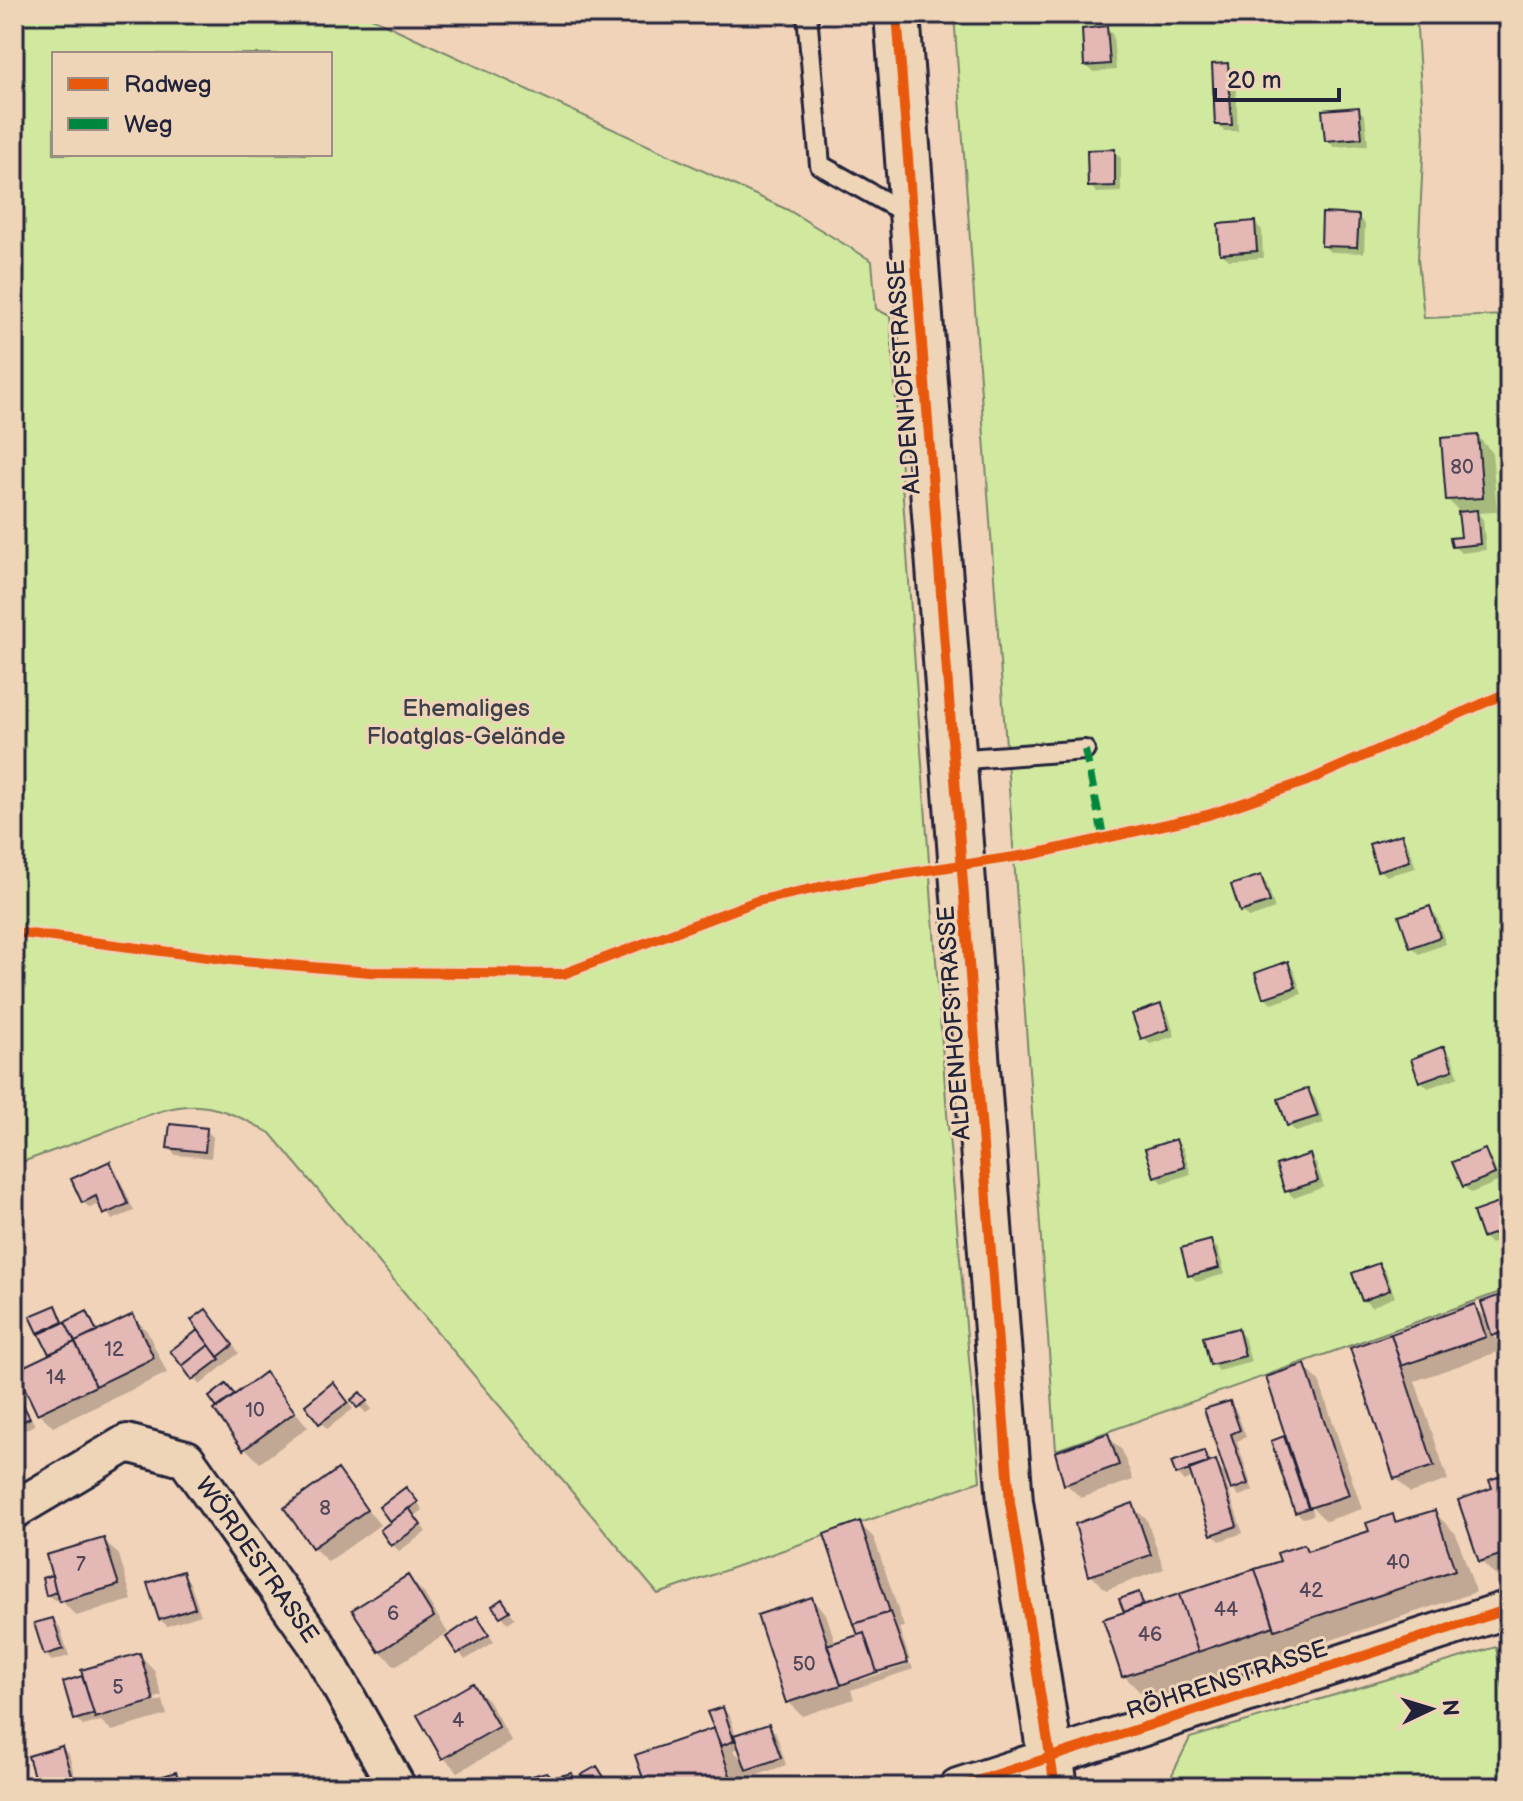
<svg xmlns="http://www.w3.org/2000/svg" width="1523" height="1801" viewBox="0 0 1523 1801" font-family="'Balsamiq Sans',sans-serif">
<rect width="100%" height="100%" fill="#f1d3b9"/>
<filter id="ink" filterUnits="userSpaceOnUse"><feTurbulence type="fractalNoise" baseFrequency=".0125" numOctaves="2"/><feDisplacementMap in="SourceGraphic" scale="16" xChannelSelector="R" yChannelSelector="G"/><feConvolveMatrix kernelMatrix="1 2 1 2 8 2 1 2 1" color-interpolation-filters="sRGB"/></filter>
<g filter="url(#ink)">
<path fill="#d1e99e" stroke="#7a866c" stroke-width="2" fill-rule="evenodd" d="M14,14h349l425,196 84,51 4,48 14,7 57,798 33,367 -322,113 -388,-461c-75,-43 -93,-29 -168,0 -29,11 -59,21 -88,32zM54,54h276v100h-276z
M954,14h462l8,122 -6,123 6,59 85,-3v974l-453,161z
M1496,1647l13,75v65h-343l24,-49z"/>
<path fill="#0003" fill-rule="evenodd" d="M1208,14h32l1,10 -25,2z
M1106,28l7,7 3,35 -23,2 -7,-7z
M1228,65l7,7 3,59h-14l-7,-7z
M1358,109l7,7 3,29 -34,2 -7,-7z
M1114,151l7,7v34l-24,1 -7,-7z
M1358,217l7,7 -1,29 -34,-1 -7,-7z
M1255,223l7,7 1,28 -34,2 -7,-6z
M1478,437l14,15 5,60 -20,1 6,6 3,31 -25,3 -7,-7 9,-7 -3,-27 -12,-12z
M1401,837l7,7 8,24 -30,8 -7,-6z
M1260,877l7,7 8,25 -26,9 -7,-7z
M1429,908l7,7 10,29 -27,10 -7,-7z
M1287,964l7,7 8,23 -30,10 -7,-7z
M1161,1007l7,7 7,22 -25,8 -7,-7z
M1444,1049l7,6 8,22 -31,11 -7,-7 -8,-21z
M1308,1091l7,7 9,25 -28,9 -7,-7z
M206,1130l7,7 -2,21 -35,-3 -7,-7z
M1176,1141l7,7 8,26 -28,9 -7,-7z
M1484,1151l7,7 9,23 -29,12 -7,-7z
M1309,1156l7,7 8,24 -30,11 -7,-7z
M109,1163l7,7 18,41 -22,9 -11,-17 -11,5 -7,-6z
M1503,1204l6,5v28l-18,7 -7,-7z
M1211,1242l7,7 7,25 -28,8 -7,-7z
M1379,1265l7,7 9,25 -24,10 -7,-7z
M1509,1294v55l-15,-15 6,17 -85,30 33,99 -38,13 -14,-15 -43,-129 121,-43 16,15z
M55,1307l11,16 21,-10 12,19 34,-16 14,15 20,42 -114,54 -14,-14 12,-58 -12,-23z
M213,1318l26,35 -39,32 -27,-34z
M1237,1330l7,7 7,25 -32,9 -7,-7z
M1304,1366l15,15 43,128 -36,12 -15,-15 3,9 -11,3 -7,-6 -12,-74 6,7z
M265,1375l43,52 -48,36 -15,-15 -9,-51z
M14,1389l21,36 -21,10z
M340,1392l13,17 -26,20 -6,-7z
M360,1395l12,14 -6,4 -7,-7z
M1229,1403l7,7 10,27 -9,4 16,50 -14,5 -13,-13 17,50 -23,8 -7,-7 -19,-57 -10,4 -7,-7 26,-21 25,23z
M1107,1436l15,14 11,30 -52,18 -15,-14z
M338,1472l42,53 -52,37 -15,-15z
M1509,1475v97l-13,4 -15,-15 13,-71z
M413,1496l10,14 -8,6 11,16 -27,19 -7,-7 1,-21 -11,-16z
M1132,1506l15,14 17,49 -58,21 -15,-15z
M1434,1512l22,22 20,58 -169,56 6,18 -149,50 -40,-40 2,-66 12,-16 9,12 135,-44 22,-16 6,6 62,-20 20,-15 7,6z
M859,1523l15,15 30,89 -5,1 11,32 -62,20v4l63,-20 2,5 -62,21 3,9 -52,17 -14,-14 23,-103 15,15 10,30 24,-8z
M104,1540l15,15 13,45 -56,16 -15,-16 -6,1 -7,-6 6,-18z
M182,1574l7,7 12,34 -34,11 -7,-7z
M408,1578l15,14 25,41 -53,33 -15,-15z
M502,1602l13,16 -7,5 -6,-7z
M477,1618l17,24 -29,18 -16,-23z
M53,1620l7,7 9,29 -17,5 -7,-7z
M140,1655l14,15 8,26 -59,17v4l60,-17 4,15 -55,16 -11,-10 -18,5 -7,-7 6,-41 5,6z
M473,1686l15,14 24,42 -54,30 -14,-14z
M723,1709l7,7 6,21 33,-11 7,7 10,32 -31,11 4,11h-111l69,-58zM740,1748l5,14 -12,-12z
M62,1748l7,7 8,30 -38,2 -9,-30z
M597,1768l7,7 6,12h-20l-6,-12z
M176,1774l12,13h-53z
M571,1775l12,12h-72l40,-7z"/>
<path fill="#e4b8b4" stroke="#22223b" stroke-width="2" d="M1206,14h29v4l-28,1z
M1107,26l3,38 -26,2 -2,-37z
M1228,63l4,62h-17l-3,-61z
M1359,107l3,31 -37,3 -3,-31z
M1115,149v37l-27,1 -1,-37z
M1322,213l37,2 -2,32 -36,-1z
M1255,221l2,30 -37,3 -2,-30z
M1478,435l5,63 -37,2 -5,-62z
M1477,510l3,34 -28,3 -2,-9 11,-1 -3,-25z
M1402,834l8,27 -33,10 -8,-27z
M1261,875l9,27 -30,10 -9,-27z
M1430,906l10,31 -30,11 -11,-32z
M1288,961l8,26 -33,11 -8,-25z
M1161,1004l8,25 -28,10 -9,-25z
M1444,1046l9,24 -34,12 -8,-23z
M1308,1088l10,28 -31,10 -9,-27z
M170,1124l37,4 -2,24 -38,-4z
M1176,1139l9,28 -31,10 -9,-28z
M1485,1149l10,25 -32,13 -11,-25z
M1310,1154l8,27 -33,11 -9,-27z
M110,1161l18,43 -25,11 -7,-19 -14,7 -11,-24z
M1504,1201l5,27 -27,10 -9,-26z
M1211,1240l8,28 -31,8 -7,-28z
M1379,1263l11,27 -28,11 -10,-28z
M1509,1292v38l-17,6 -11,-34z
M1475,1304l11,33 -85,29 -10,-32z
M56,1305l7,17 -25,11 -8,-17z
M206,1309l27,36 -15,12 -27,-37z
M87,1311l10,21 -22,10 -10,-20z
M133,1314l21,44 -58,28 -21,-44z
M65,1322l10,20 -26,12 -10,-20z
M1238,1328l7,28 -35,9 -7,-28z
M198,1330l11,15 -27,21 -12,-15z
M1391,1334l43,132 -40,13 -44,-131z
M75,1342l21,44 -59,28 -21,-44z
M209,1345l11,14 -28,21 -10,-14z
M1305,1364l44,131 -40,13 -43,-131z
M265,1372l30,40 -52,38 -29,-40z
M333,1382l15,20 -29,22 -14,-19z
M226,1384l9,11 -18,13 -8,-11z
M14,1387l16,31 -16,8z
M360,1392l7,9 -10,7 -6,-8z
M1230,1401l10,29 -9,4 17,50 -17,6 -27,-81z
M1108,1433l11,32 -55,20 -9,-33z
M1284,1436l24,72 -13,5 -24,-72z
M1204,1451l4,12 -32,12 -5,-13z
M1216,1460l21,66 -26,9 -22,-66z
M338,1469l29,41 -55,38 -28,-40z
M1509,1473v79l-30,10 -21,-62 34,-12 -3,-8z
M406,1487l12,15 -28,20 -11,-15z
M1133,1503l18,52 -62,21 -14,-52z
M409,1508l12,17 -30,21 -11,-16z
M1435,1510l20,60 -180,60 -20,-61 25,-8 -3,-8 27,-9 3,7 62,-20 -3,-8 27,-9 2,8z
M860,1521l30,91 -36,12 -30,-90z
M104,1538l15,47 -60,17 -13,-47z
M1255,1569l19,57 -76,26 -19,-58z
M183,1571l12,37 -36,12 -12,-37z
M52,1575l4,17 -10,4 -4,-18z
M408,1575l26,42 -55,35 -27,-42z
M1139,1592l4,13 -19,7 -5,-13z
M1179,1594l19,58 -76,25 -19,-58z
M812,1597l29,88 -55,18 -29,-88z
M502,1599l8,12 -10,6 -8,-11z
M890,1612l18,51 -31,9 -13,-39 -6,2 -4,-11z
M477,1616l12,19 -32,19 -11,-17z
M53,1618l10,31 -19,6 -10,-32z
M864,1633l13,39 -36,13 -14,-40z
M140,1653l14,48 -59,17 -14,-48z
M82,1676l12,38 -20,6 -11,-38z
M473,1683l26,44 -57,32 -25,-44z
M723,1707l11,34 -13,5 -14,-34z
M769,1724l12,34 -35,12 -12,-35z
M714,1728l18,53 -19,6h-67l-11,-32z
M62,1746l10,32 -35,9 -9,-31z
M597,1766l10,16 -18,5 -8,-12z
M176,1772l5,15h-53z
M546,1772l6,6 20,-5 3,14h-44l-3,-10z
M528,1777l3,10h-23l3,-6z"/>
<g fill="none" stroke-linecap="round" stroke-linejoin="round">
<g stroke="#22223b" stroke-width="24">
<path id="lane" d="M807,14l13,151 89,50
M954,760l131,-10"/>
</g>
<g stroke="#22223b" stroke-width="42">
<path id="street" d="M14,1510l113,-67 59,16 130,184 81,144
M958,1787l551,-178"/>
</g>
<g stroke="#22223b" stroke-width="50">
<path id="secondary" d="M897,14l113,1488 45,285"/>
</g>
<use href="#lane" stroke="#efd5b7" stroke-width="18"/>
<use href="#street" stroke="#efd5b7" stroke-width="36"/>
<use href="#secondary" stroke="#efd5b7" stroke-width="44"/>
<path stroke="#00873e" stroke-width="8" stroke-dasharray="16 8" stroke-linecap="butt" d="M1085,750l19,90"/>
<g stroke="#efd5b7" stroke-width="15">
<path id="cycleway" d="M897,14l113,1488 45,285
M14,932l217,28 139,12 193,2 194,-73 73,-16 204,-31 174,-39 99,-34 202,-89
M958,1787l551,-178"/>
</g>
<use href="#cycleway" stroke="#e8590c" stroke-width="10"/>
</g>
</g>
<g text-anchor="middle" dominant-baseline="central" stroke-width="6" stroke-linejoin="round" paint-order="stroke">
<g font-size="20" fill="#524859">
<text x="1462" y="468">80</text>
<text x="114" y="1350">12</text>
<text x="56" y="1378">14</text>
<text x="255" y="1411">10</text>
<text x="325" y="1509">8</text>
<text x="1398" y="1563">40</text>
<text x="81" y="1565">7</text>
<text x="1311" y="1591">42</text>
<text x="1226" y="1610">44</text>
<text x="393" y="1614">6</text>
<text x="1150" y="1635">46</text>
<text x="804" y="1665">50</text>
<text x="118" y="1688">5</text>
<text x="458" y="1721">4</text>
</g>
<g font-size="24" fill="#22223b" stroke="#efd5b7">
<text transform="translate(904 377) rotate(-94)">ALDENHOFSTRASSE</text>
<text transform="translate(954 1023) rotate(-94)">ALDENHOFSTRASSE</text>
<text transform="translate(257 1560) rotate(55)">WÖRDESTRASSE</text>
<text transform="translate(1227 1680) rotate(-18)">RÖHRENSTRASSE</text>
</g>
<g font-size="24" fill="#3c404a" stroke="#efd5b7">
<text x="466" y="708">Ehemaliges<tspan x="466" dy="28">Floatglas-Gelände</tspan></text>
</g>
</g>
<rect width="1523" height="1801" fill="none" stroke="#efd5b7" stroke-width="48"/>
<rect x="24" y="24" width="1475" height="1753" fill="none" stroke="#22223b" stroke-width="3" filter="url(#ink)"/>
<rect x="52" y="52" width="280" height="104" fill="#efd5b7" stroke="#9d8d85" stroke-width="2"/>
<rect x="68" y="78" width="40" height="12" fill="#e8590c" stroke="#9d8d85" stroke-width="2"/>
<text x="124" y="92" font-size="24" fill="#22223b">Radweg</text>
<rect x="68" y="118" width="40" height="12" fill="#00873e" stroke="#9d8d85" stroke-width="2"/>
<text x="124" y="132" font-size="24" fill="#22223b">Weg</text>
<g transform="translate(1431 1709) rotate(86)" stroke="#efd5b7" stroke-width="6" paint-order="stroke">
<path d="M0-6L14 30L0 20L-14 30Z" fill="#22223b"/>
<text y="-12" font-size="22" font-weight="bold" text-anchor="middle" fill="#22223b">N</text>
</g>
<path d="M1215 88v12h124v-12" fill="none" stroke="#22223b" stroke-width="4"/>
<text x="1227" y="88" font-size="24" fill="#22223b" stroke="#efd5b7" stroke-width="6" paint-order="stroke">20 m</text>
</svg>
